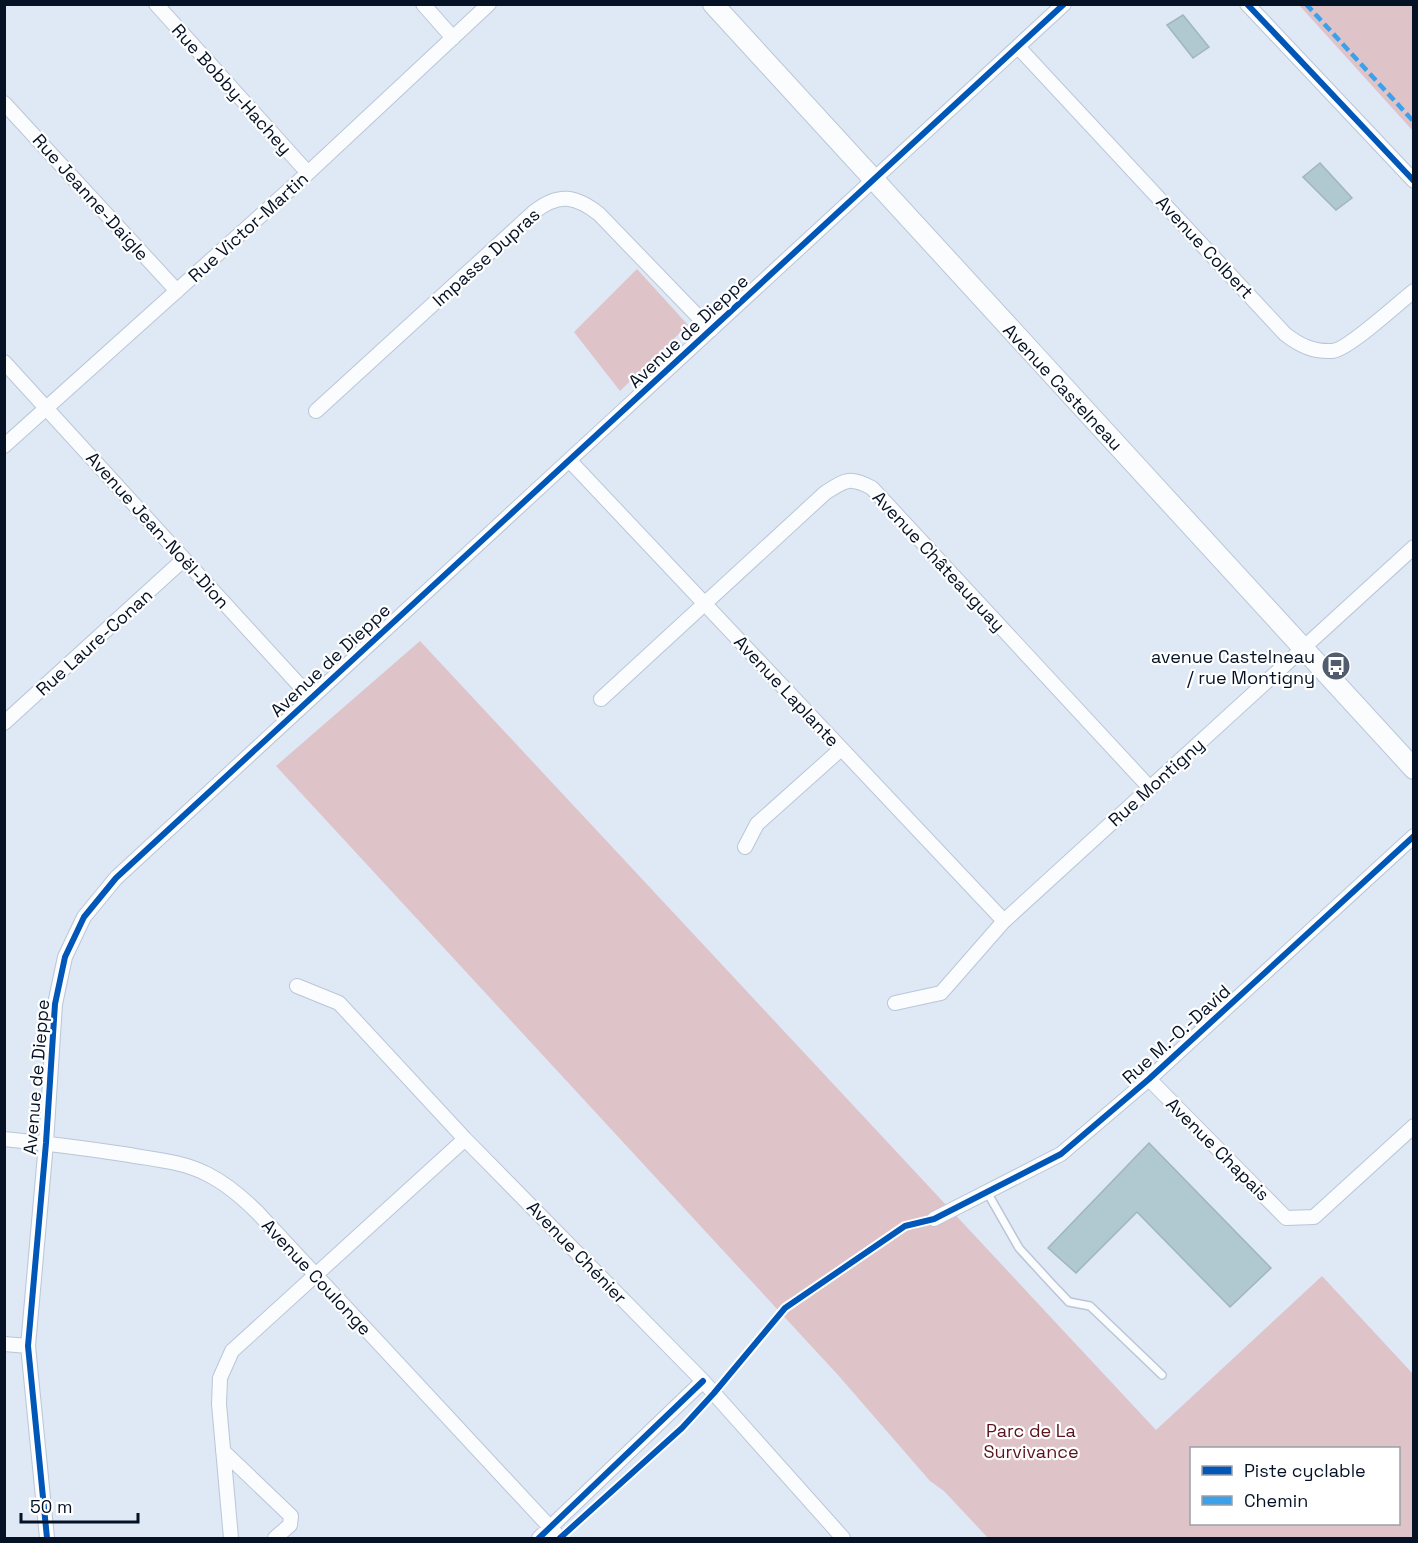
<svg xmlns="http://www.w3.org/2000/svg" width="1418" height="1543" viewBox="0 0 1418 1543" font-family="'Space Grotesk',sans-serif">
<rect width="100%" height="100%" fill="#dfe8f5"/>
<path fill="#dec3c9" fill-rule="evenodd" d="M1299,5h114v126z
M637,269l51,56 -68,66 -46,-59z
M420,641l736,789 166,-154 91,98v164h-425l-44,-47 -14,-10 -92,-106 -562,-609zM1192,1448h206v76h-206z"/>
<path fill="#b0c9d0" stroke="#9fb6bc" stroke-width="1.5" d="M1183,15l26,32 -16,11 -26,-33z
M1320,163l32,35 -16,12 -33,-33z
M1149,1143l122,125 -41,39 -93,-95 -61,61 -28,-25z"/>
<g fill="none" stroke-linecap="round" stroke-linejoin="round">
<g stroke="#bac6d7" stroke-width="10">
<path id="lane" d="M987,1192l32,56 32,35 18,19 21,4 72,69"/>
</g>
<g stroke="#bac6d7" stroke-width="16">
<path id="street" d="M156,4l152,169
M423,4l30,34
M1247,4l167,177
M1019,48l266,286c14,11 28,18 47,17 15,0 67,-49 82,-60
M4,103l173,188
M4,362l307,336
M316,411l218,-199c25,-20 42,-16 65,2l112,116
M4,446l304,-273 181,-169
M570,461l434,460
M601,699l224,-206c20,-13 24,-17 47,-5l278,300
M4,723l179,-163
M745,847l12,-23 84,-75
M297,986l42,17 126,136 238,242 140,157
M895,1003l46,-10 63,-72 410,-374
M1149,1079l137,139 28,-1 100,-91
M4,1139c40,4 79,9 119,15 28,5 59,7 84,20 20,10 36,24 51,39l302,325
M934,1219l127,-65 88,-75 265,-243
M4,1344l24,2
M223,1451l68,65 -1,9 -15,13
M47,1538l-19,-192 18,-203 9,-139 10,-47 19,-40 32,-39 948,-874
M231,1538l-12,-134 1,-26 12,-27 233,-212
M539,1538l164,-157"/>
</g>
<g stroke="#bac6d7" stroke-width="22">
<path id="secondary" d="M713,4l701,765"/>
</g>
<use href="#lane" stroke="#fafcfe" stroke-width="7"/>
<use href="#street" stroke="#fafcfe" stroke-width="14"/>
<use href="#secondary" stroke="#fafcfe" stroke-width="20"/>
<path stroke="#3ca1eb" stroke-width="4.5" stroke-dasharray="9 4.5" stroke-linecap="butt" d="M1306,4l108,118"/>
<g stroke="#fff" stroke-width="10">
<path id="cycleway" d="M1247,4l167,177
M47,1538l-19,-192 18,-203 9,-139 10,-47 19,-40 32,-39 948,-874
M539,1538l164,-157
M560,1538l122,-110 32,-35 71,-85 120,-82 29,-7 127,-65 88,-75 265,-243"/>
</g>
<use href="#cycleway" stroke="#0057b8" stroke-width="6"/>
</g>
<defs>
<g id="bus-disc" transform="scale(1.5)"><circle r="9.5" fill="#515d6e" stroke="#fff"/><path d="M-5-6H5V4H4V6H2V4H-2V6H-4V4H-5ZM-3.5-4V0h7V-4ZM-3.5 1.2v1.5H-2V1.2ZM2 1.2v1.5H3.5V1.2Z" fill="#fff"/></g>
</defs>
<g fill-rule="evenodd">
<use href="#bus-disc" x="1336" y="666"/>
</g>
<g text-anchor="middle" dominant-baseline="central" stroke-width="4.5" stroke-linejoin="round" paint-order="stroke">
<g font-size="18" fill="#051226" stroke="#fff">
<text transform="translate(232 89) rotate(48)">Rue Bobby-Hachey</text>
<text transform="translate(91 197) rotate(48)">Rue Jeanne-Daigle</text>
<text transform="translate(248 227) rotate(-42)">Rue Victor-Martin</text>
<text transform="translate(1205 247) rotate(47)">Avenue Colbert</text>
<text transform="translate(486 257) rotate(-42)">Impasse Dupras</text>
<text transform="translate(688 331) rotate(-43)">Avenue de Dieppe</text>
<text transform="translate(1063 387) rotate(47)">Avenue Castelneau</text>
<text transform="translate(158 530) rotate(48)">Avenue Jean-Noël-Dion</text>
<text transform="translate(939 561) rotate(47)">Avenue Châteauguay</text>
<text transform="translate(94 642) rotate(-42)">Rue Laure-Conan</text>
<text transform="translate(330 660) rotate(-43)">Avenue de Dieppe</text>
<text transform="translate(787 691) rotate(47)">Avenue Laplante</text>
<text transform="translate(1156 782) rotate(-42)">Rue Montigny</text>
<text transform="translate(1176 1034) rotate(-42)">Rue M.-O.-David</text>
<text transform="translate(36 1077) rotate(-85)">Avenue de Dieppe</text>
<text transform="translate(1218 1149) rotate(45)">Avenue Chapais</text>
<text transform="translate(577 1252) rotate(46)">Avenue Chénier</text>
<text transform="translate(317 1277) rotate(47)">Avenue Coulonge</text>
</g>
<g font-size="18" fill="#051226" stroke="#fff" text-anchor="end">
<text x="1315" y="656">avenue Castelneau<tspan x="1315" dy="21">/ rue Montigny</tspan></text>
</g>
<g font-size="18" fill="#5b121d" stroke="#fff">
<text x="1031" y="1430">Parc de La<tspan x="1031" dy="21">Survivance</tspan></text>
</g>
</g>
<rect width="1418" height="1543" fill="none" stroke="#051226" stroke-width="12"/>
<rect x="1190" y="1447" width="210" height="78" fill="#ffffff" stroke="#9ba0a8" stroke-width="1.5"/>
<rect x="1202" y="1466" width="30" height="9" fill="#0057b8" stroke="#9ba0a8" stroke-width="1.5"/>
<text x="1244" y="1477" font-size="18" fill="#051226">Piste cyclable</text>
<rect x="1202" y="1496" width="30" height="9" fill="#3ca1eb" stroke="#9ba0a8" stroke-width="1.5"/>
<text x="1244" y="1507" font-size="18" fill="#051226">Chemin</text>
<path d="M21 1513v9h117v-9" fill="none" stroke="#051226" stroke-width="3"/>
<text x="30" y="1513" font-size="18" fill="#051226" stroke="#ffffff" stroke-width="4.5" paint-order="stroke">50 m</text>
</svg>
